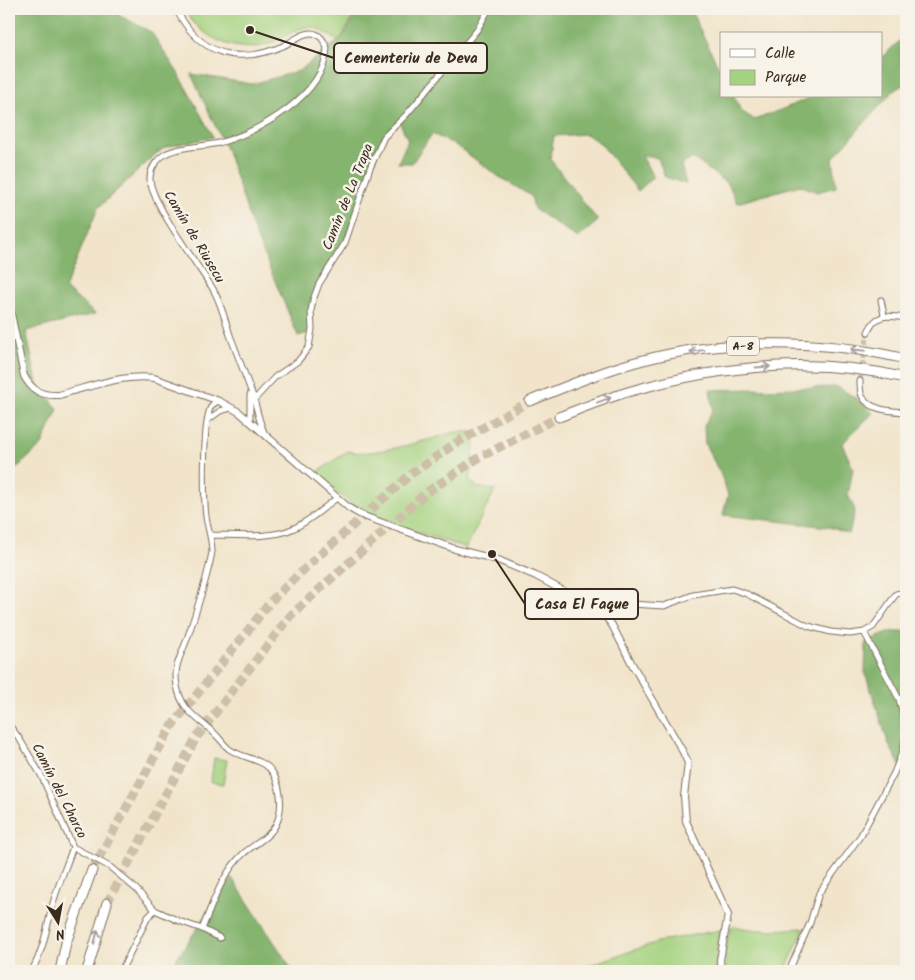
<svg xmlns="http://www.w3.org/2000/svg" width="915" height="980" viewBox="0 0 915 980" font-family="Kalam,sans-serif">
<rect width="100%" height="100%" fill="#f7f3e8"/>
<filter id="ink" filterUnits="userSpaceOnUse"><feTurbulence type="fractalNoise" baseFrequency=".02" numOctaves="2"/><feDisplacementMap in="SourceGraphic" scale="10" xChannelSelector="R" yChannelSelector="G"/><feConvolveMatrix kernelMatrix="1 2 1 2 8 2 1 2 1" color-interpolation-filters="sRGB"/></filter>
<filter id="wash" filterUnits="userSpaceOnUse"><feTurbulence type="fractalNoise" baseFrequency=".0096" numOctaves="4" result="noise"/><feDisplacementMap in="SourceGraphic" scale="20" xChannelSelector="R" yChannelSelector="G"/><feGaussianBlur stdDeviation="1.12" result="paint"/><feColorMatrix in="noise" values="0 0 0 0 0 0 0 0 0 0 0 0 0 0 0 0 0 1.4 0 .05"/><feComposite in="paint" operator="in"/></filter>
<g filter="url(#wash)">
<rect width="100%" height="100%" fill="#f1e4ca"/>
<path fill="#a5d280" stroke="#707e4f" d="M184,9h174l-19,32c-11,-4 -19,-15 -31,-14 -13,1 -27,13 -39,17 -32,12 -70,-7 -85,-35z
M454,432h17l4,9 -5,40 7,6 18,3 -29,58 -71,-23 -32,-13 -27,-20 -20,-19 32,-22c19,7 85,-12 106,-19z
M214,758l13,2 -4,24 -12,-2z
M734,926c23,6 44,4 67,2l3,1 -19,42h-59l-1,-21 6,-23z
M721,930l-4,16 -1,25h-144l89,-30z"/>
<path fill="#84b46e" stroke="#606f46" d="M9,9h98l44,23 27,41 35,64 -47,10 -9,6 -59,55 -33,80 30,26 -69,17 11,52 21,26 -16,36 -33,30z
M360,9h330l31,63v24h13l7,15 14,9 60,-24h66v-38l25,-23v48l-13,8 -60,67 3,29 -19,5 -17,-7 -63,18 -8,-18 -36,-27 -12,7 5,19 -21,-7 -7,-19 -16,-2 11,21 -15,14 -37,-47 -15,-10 -32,2 -4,23 48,62 -20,17 -44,-29 -3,-13 -33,-20 -44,-32 -22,-10 -20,29h-14l10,-23 -8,-17 -17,14 -37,100 -29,47 -9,49 -10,3 -44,-105 -27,-80 -36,-77 61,10 47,-13 43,-33z
M838,387l19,12 16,14 -31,31 11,24 -5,27 7,15 -6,24 -20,-7 -106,-12 5,-20 -7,-20 -16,-31 -1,-18 9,-17 -3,-19z
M890,632h16v144l-17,-31 -24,-73 1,-30z
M232,878l61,93h-125z"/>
</g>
<g filter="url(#ink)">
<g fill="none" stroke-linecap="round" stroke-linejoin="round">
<path stroke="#cdbfa8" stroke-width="5" stroke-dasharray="5 2.5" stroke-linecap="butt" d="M860,381l8,-49"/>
<path stroke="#cdbfa8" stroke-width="9" stroke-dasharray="9 4.5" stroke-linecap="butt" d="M92,870l79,-143 101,-127 43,-41 96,-85 45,-31 74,-42
M107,903l89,-165 94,-122 137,-124 53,-35 79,-40"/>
<g stroke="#7b6b5a" stroke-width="7">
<path id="minor" d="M176,9c23,45 60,57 107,37 9,-4 18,-13 28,-13 9,0 13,8 16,15 -3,48 -67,83 -108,95 -17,4 -37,3 -52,10 -9,5 -16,14 -17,24 -2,22 50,91 63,112 8,14 12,31 17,46 8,21 16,43 24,64 3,11 5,22 10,33
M881,300l3,15
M868,332c8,-19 19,-17 38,-14
M860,381c0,4 0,11 2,15 8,15 30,15 44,16
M254,400l21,-23 23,-16 11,-14 3,-18 -1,-18 2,-11 6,-16 26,-41 25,-75 14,-31 23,-23 70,-84 12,-21
M208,420l12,-9 11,-3
M250,422v-27
M210,535c24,0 61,4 82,-6 17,-7 31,-21 45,-31
M578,598l25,1 28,5 33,2 29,-11 39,-6 15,5 61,32 23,6 19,2 14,-2 9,-5 23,-33 10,-2
M864,632l35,67 7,26
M9,725l10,13 22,37 32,72 37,20 26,22 19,21 24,11 23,8 18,9
M202,929c11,-26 20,-56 42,-76 13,-11 31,-18 35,-37 4,-16 0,-43 -15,-52 -11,-6 -25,-8 -35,-15 -6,-5 -10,-12 -16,-17 -17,-15 -31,-21 -36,-46 -4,-22 5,-31 11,-50 9,-27 19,-56 24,-84 0,-12 -4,-23 -6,-35 -2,-18 -4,-100 6,-112 1,-1 6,-4 7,-4
M32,971c12,-23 14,-40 20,-64 5,-20 14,-40 21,-60
M121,971l27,-54 7,-7
M789,971l21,-48 9,-30 42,-58 33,-62 9,-23 3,-17"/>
</g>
<g stroke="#7b6b5a" stroke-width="8">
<path id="tertiary" d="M9,304l15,72c8,15 18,20 35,19 30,-8 64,-21 95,-17l65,23 20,11 110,96 12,7 94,34 43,11 38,16 59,32 10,8 7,9 20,39 51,88 5,11 -4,33 2,25 42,94 -8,45 1,11"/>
</g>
<g stroke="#7b6b5a" stroke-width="11">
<path id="motorway" d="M530,401c30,-12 60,-25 92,-35 91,-28 192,-29 284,-7
M559,417c23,-9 47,-19 72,-26 90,-26 183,-35 275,-13
M60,971l6,-28 26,-73
M87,971l20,-68"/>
</g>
<use href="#minor" stroke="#fff" stroke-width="5"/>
<use href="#tertiary" stroke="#fff" stroke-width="6"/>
<use href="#motorway" stroke="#fff" stroke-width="9"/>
</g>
<defs><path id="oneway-shaft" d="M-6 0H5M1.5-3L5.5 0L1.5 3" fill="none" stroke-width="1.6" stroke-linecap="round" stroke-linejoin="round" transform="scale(1.25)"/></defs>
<g stroke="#a79f9a">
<use href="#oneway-shaft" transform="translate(858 350) rotate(-174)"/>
<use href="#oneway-shaft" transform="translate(697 351) rotate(172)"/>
<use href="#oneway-shaft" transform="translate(763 367) rotate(-4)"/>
<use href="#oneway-shaft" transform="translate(604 400) rotate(-20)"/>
<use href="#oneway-shaft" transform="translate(96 937) rotate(-74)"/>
</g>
</g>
<g text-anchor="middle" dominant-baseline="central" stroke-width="5" stroke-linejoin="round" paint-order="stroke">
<rect fill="#f7f3e8" stroke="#73665b" stroke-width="1" x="727" y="336.5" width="32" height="19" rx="4"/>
<g font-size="12" font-weight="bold" fill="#3b2a1e">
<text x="743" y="346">A-8</text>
</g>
<g font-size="14" fill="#3b2a1e" stroke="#f7f3e8">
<text transform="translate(348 197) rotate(-68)">Camín de La Trapa</text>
<text transform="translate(194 237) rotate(59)">Camín de Riusecu</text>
<text transform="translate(59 791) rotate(63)">Camín del Charco</text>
</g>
</g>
<path fill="none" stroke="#3b2a1e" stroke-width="2" d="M250 30L334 58M492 554L525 604"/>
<g fill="#3b2a1e" stroke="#f7f3e8" stroke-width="2">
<circle cx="250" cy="30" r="5"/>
<circle cx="492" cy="554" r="5"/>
</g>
<g fill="#f7f3e8" stroke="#3b2a1e" stroke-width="2">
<rect x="334" y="43" width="153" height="30" rx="5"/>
<rect x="525" y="589" width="113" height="30" rx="5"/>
</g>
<g font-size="15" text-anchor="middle" font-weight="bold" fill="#3b2a1e">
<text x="411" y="63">Cementeriu de Deva</text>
<text x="582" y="609">Casa El Faque</text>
</g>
<rect width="915" height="980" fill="none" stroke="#f7f3e8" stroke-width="30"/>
<rect x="720" y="32" width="162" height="65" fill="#f7f3e8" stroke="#aca397"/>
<rect x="730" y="49" width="25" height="8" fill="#ffffff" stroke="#aca397"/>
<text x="765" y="58" font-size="15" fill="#3b2a1e">Calle</text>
<rect x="730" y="70" width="25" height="15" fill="#a5d280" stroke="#aca397"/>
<text x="765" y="82" font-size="15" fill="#3b2a1e">Parque</text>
<g transform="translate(58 922) rotate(169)" stroke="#f7f3e8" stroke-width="4" paint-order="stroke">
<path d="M0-4L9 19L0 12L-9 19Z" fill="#3b2a1e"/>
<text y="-8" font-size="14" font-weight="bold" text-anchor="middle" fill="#3b2a1e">N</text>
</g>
</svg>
